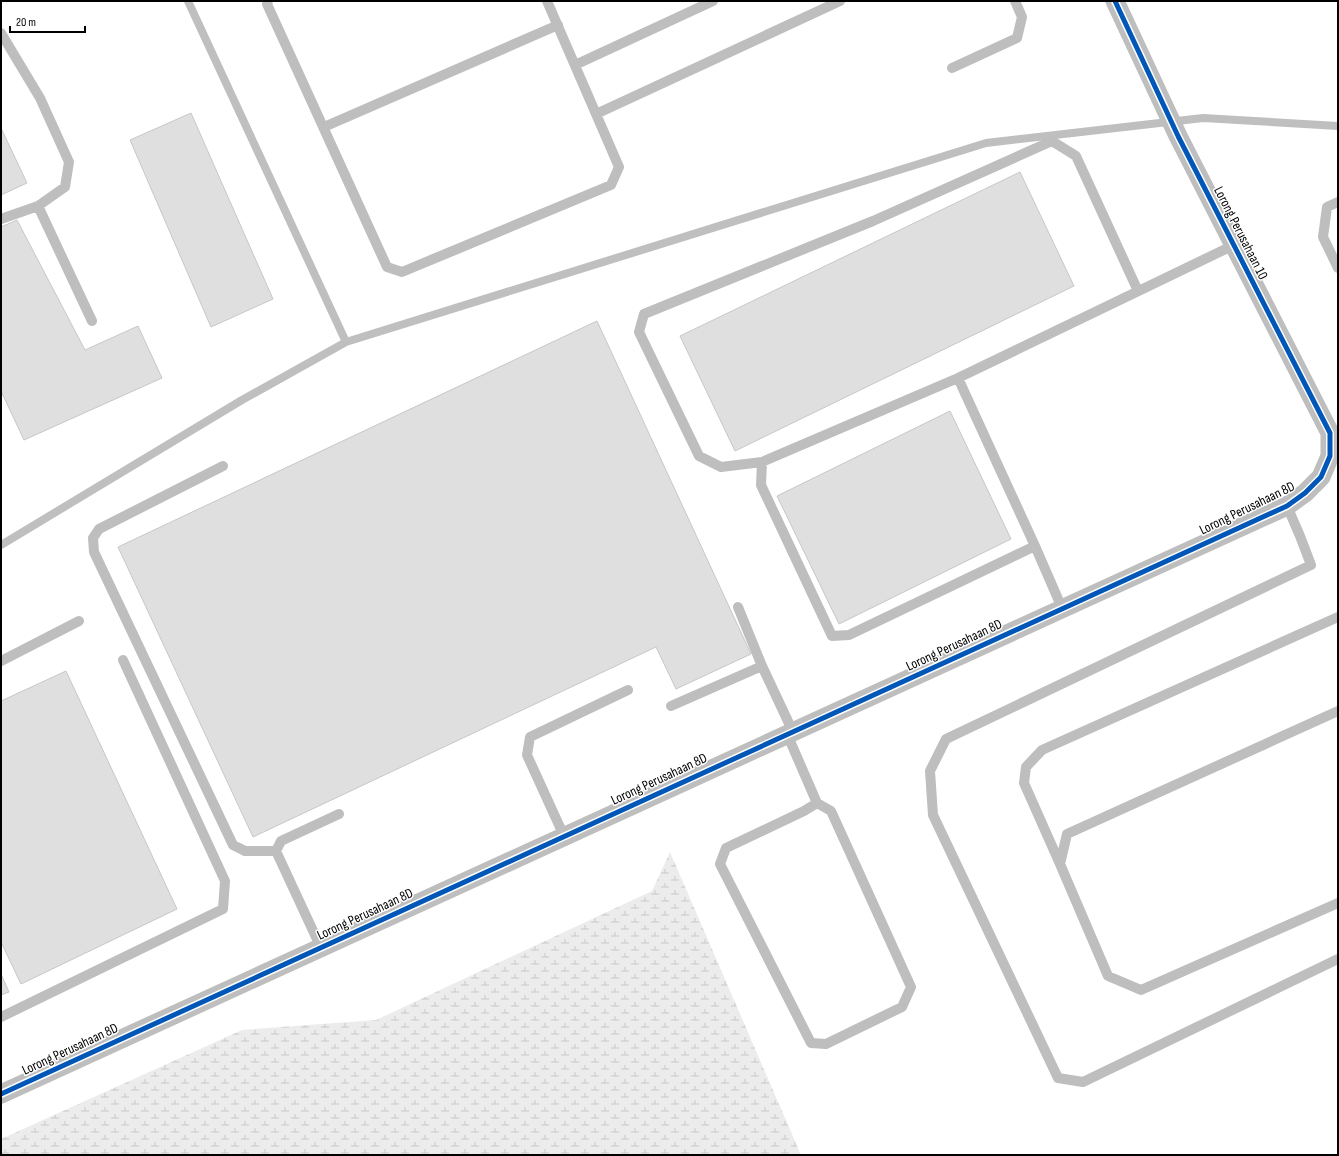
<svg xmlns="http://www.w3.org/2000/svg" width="1339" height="1156" viewBox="0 0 1339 1156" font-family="'Sofia Sans Condensed',sans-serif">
<defs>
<pattern id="wetland-marsh" width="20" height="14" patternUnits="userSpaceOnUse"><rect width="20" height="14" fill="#ececec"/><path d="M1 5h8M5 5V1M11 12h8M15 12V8" fill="none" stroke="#c9c9c9"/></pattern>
</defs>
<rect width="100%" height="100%" fill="#fff"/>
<path fill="url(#wetland-marsh)" d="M670,852l131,303h-800v-16l241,-109 134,-10 276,-129z"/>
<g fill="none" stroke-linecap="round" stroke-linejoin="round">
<path stroke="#bfbfbf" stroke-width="8" d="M346,342l640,-199 217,-25 135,8
M1,545l241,-145 104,-58 -158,-341"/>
</g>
<path fill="#dfdfdf" stroke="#c7c7c7" d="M191,113l82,186 -62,28 -81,-187z
M1,128l26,55 -26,12z
M1020,172l54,114 -339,165 -55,-115z
M17,220l68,130 53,-24 24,52 -138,62 -23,-49v-164z
M597,321l154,333 -75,35 -20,-42 -403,190 -135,-290z
M950,411l61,128 -172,85 -62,-128z
M66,671l111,238 -156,75 -20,-42v-241z
M1,974l8,18 -8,3z"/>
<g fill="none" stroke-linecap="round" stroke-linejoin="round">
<path stroke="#bebebe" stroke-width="10" d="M268,1l-1,3 120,263 15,5 209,-87 8,-18 -72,-166
M1,33l39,65 29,64 -4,25 -27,19 -37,13
M575,65l138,-64
M952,68l65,-30 5,-21 -7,-16
M596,114l244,-113
M324,127l234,-102
M1338,202l-11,5 -4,30 15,31
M38,206l54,115
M958,378l77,168 27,62
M762,462l-41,5 -22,-11 -60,-124 5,-18 229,-93 179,-80 24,15 62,135
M223,466l-124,63 -6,9 1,14 139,293 12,6h31
M1287,506l13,30 11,29 -365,174 -16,32 3,44 125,263 25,4 255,-123
M1035,546l-186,89 -17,1 -71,-151 1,-23 196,-84 276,-133
M738,607l24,59 31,66
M1,661l78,-40
M671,706l91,-40
M1338,711l-271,123 -7,30 48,112 33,14 197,-87
M787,734l30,69 14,8 80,176 -9,20 -76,37 -15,-1 -91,-179 6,-16 78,-37 13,-8
M564,836l-37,-81 3,-18 98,-47
M1060,864l-36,-81 2,-16 16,-17 296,-133
M321,948l-45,-97 5,-10 58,-27
M1,1017l222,-108 2,-28 -102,-221"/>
<path stroke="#bebebe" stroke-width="19" d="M1,1094l1286,-588 18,-13 16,-16 9,-21v-23l-152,-297 -63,-135"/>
<g stroke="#fff" stroke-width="8">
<path id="cycleway" d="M1,1094l1286,-588 18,-13 16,-16 9,-21v-23l-152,-297 -63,-135"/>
</g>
<use href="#cycleway" stroke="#0057b8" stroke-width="5"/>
</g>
<g text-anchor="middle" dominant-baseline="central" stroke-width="3" stroke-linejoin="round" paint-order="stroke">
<g font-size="14" fill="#000" stroke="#fff">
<text transform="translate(1241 233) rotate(63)">Lorong Perusahaan 10</text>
<text transform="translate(1247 508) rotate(-26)">Lorong Perusahaan 8D</text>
<text transform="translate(954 645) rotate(-25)">Lorong Perusahaan 8D</text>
<text transform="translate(659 779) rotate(-25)">Lorong Perusahaan 8D</text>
<text transform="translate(365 914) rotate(-25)">Lorong Perusahaan 8D</text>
<text transform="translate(70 1049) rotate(-25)">Lorong Perusahaan 8D</text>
</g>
</g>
<rect width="1339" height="1156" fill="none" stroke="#000000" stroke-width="4"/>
<path d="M10 26v6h75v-6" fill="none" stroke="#000000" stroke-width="2"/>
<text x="16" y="26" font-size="12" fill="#000000" stroke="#ffffff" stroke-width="3" paint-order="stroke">20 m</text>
</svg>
